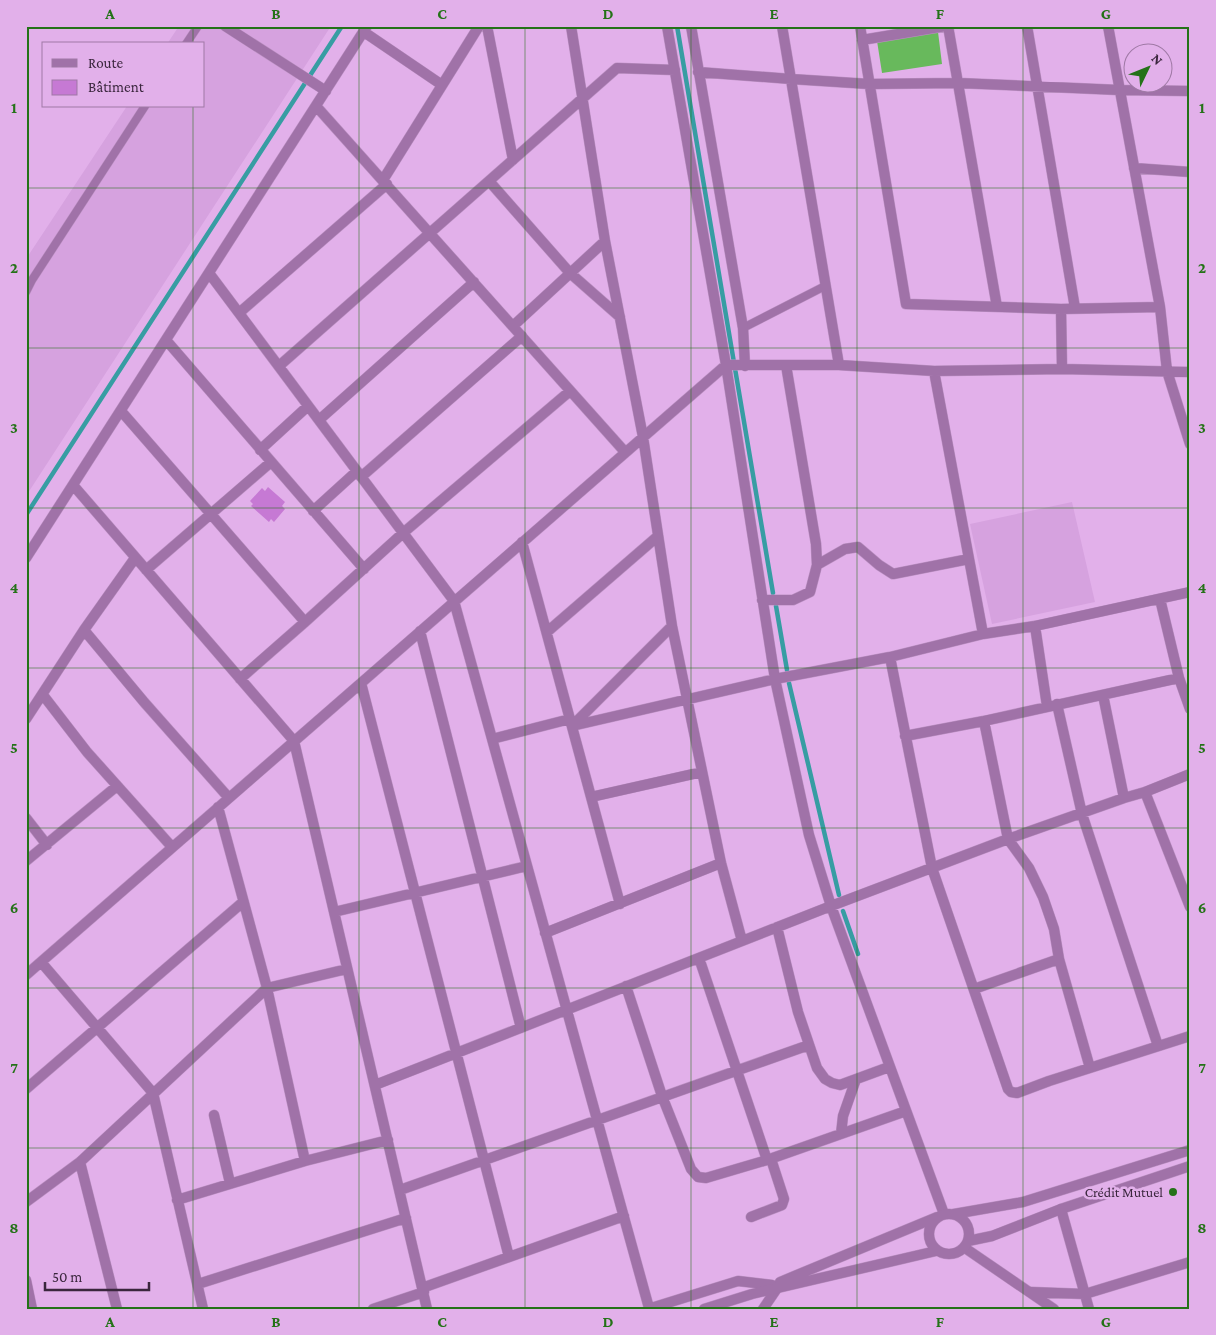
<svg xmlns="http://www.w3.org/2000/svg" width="1216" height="1335" viewBox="0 0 1216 1335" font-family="'Crimson Pro',serif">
<rect width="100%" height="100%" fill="#e2b0ea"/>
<path fill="#d6a2df" d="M179,26h152l-305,470v-237l101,-153h77v-62h-37z
M1072,502l23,100 -103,22 -22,-100z"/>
<path fill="#68b95c" d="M938,32l4,32 -60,9 -5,-32z"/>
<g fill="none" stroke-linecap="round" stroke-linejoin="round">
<path stroke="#379da3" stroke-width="4.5" d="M677,26l96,567
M26,515l316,-489
M776,606l11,64
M789,683l50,212
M843,911l15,43"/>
</g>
<path fill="#c679d4" d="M268,487l17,15 -3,4 3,3 -11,13 -3,-3 -2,3 -18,-16 2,-2 -3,-3 12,-13 3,3z"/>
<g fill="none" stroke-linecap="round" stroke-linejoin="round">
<g stroke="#bd92c4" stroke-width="9">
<path id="service" d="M186,44l12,-18
M26,292l6,-12 113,-174
M743,328l82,-42"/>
</g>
<g stroke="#bd92c4" stroke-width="11">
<path id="minor" d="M225,26l101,65
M487,26l26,134
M571,26l34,215 38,196 29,189 49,237 21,78
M667,26l59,339 49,314 34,156 22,71 113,308
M691,26l52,302 2,38
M782,26l57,339
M860,26l46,278 155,5 99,-2
M948,26l49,281
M1027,26l48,282
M1108,26l52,281 7,64 23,73
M364,32l78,53
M862,40l84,-14
M698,72l93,7 78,5 89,-1 161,7 71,1
M316,106l309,346
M1134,168l56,4
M383,180l96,-154
M489,181l81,92 50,44
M209,273l245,328 195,707
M1061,309l1,60
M239,313l148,-129
M513,326l92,-85
M166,340l198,229
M279,366l338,-298 58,2
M934,371l49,263
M121,411l184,211
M319,420l155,-138
M260,450l48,-44
M361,477l161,-141
M73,485l221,256 133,568
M313,511l44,-40
M522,542l98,362
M26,558l341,-532
M817,565l28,-16 13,-2 21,18 14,9 76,-15
M146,570l125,-108
M1160,599l19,79 11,31
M762,600h31l17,-8 7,-27 -1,-21 -30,-179
M1035,626l12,80
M84,630l60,72 85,96
M420,631l101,397
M547,632l111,-96
M890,657l42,211 76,221 3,3 6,1 32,-12 141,-45
M240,679l65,-57 98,-89 167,-142
M361,683l148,574
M43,695l44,57 85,95
M1103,695l21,103
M1057,704l25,110 76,232
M26,719l58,-89 51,-72
M984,721l24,118 21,29 14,29 11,32 5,30 31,109
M572,726l203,-47 115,-22 93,-23 52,-8 155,-34
M572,726l100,-100
M905,736l79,-15 195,-43
M492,739l78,-20
M1145,792l45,115
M591,797l111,-25
M218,807l49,181 38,173
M26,818l21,27
M26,861l91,-75
M334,912l193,-46
M777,927l21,85 19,56 8,11 7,4 8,2 49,-18
M545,933l176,-70
M41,962l112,131 50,216
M26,975l700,-610h113l95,6 128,-2 128,3
M626,986l36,110 29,73 7,8 8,1 61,-18 -68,-202
M974,989l85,-30
M375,1085l456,-179 177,-67 116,-41 21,-6 45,-18
M26,1089l217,-187
M214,1115l16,68
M841,1134l2,-18 13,-37
M767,1160l139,-49
M80,1162l37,147
M400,1190l409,-145
M177,1200l128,-39 83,-21
M26,1202l54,-40 187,-174 80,-19
M1061,1209l28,100
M751,1217l31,-12 2,-6 -13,-40
M965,1248l89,61
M26,1280l6,29
M198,1284l208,-66
M422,1288l202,-72
M1031,1292l54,2 105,-32
M373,1309l51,-17
M648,1309l90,-28 34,4
M763,1309l15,-22"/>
</g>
<g stroke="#bd92c4" stroke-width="11">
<path id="tertiary" d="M929 1234a20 20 0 1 1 40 0a20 20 0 1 1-40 0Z
M954,1214l69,-12 167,-52
M968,1241l24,-5 69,-27 129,-43
M780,1282l157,-65
M704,1309l48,-15 184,-43"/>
</g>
<use href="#service" stroke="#a072a8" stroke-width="8"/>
<use href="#minor" stroke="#a072a8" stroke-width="10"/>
<use href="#tertiary" stroke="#a072a8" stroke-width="10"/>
</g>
<path fill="none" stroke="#247218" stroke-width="1" stroke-opacity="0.55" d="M193,26v18M359,26v1283M525,26v1283M691,26v1283M857,26v1283M1023,26v1283M193,106v1203M26,188h1164M26,348h1164M26,508h1164M26,668h1164M26,828h1164M26,988h1164M26,1148h1164"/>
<circle fill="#247218" stroke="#e2b0ea" stroke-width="2" cx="1173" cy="1192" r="5"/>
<g text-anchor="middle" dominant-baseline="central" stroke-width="5" stroke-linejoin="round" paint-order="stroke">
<g font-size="14" fill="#3a263d" stroke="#e2b0ea" text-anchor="end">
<text x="1163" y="1192">Crédit Mutuel</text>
</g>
</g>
<rect width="1216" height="1335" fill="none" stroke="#e2b0ea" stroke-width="55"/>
<rect x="42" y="42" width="162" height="65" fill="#e2b0ea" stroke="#9f79a5"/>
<rect x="52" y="59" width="25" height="8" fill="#a072a8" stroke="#9f79a5"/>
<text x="88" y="68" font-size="15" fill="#3a263d">Route</text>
<rect x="52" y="80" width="25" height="15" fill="#c679d4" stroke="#9f79a5"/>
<text x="88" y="92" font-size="15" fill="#3a263d">Bâtiment</text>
<g transform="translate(1148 68) rotate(47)"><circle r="24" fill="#e2b0ea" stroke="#9f79a5"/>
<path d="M0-4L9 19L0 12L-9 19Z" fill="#247218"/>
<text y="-8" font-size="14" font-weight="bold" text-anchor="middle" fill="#3a263d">N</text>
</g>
<path d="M45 1282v8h104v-8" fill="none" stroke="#3a263d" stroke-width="2.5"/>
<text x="52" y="1282" font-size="15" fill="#3a263d" stroke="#e2b0ea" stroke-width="4" paint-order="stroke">50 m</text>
<rect x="28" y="28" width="1160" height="1280" fill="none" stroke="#247218" stroke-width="2"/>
<g font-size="16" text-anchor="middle" font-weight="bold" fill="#247218">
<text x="110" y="19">A</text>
<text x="276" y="19">B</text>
<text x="442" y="19">C</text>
<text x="608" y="19">D</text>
<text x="774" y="19">E</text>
<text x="940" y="19">F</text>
<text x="1106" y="19">G</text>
<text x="14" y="113">1</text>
<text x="1202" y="113">1</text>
<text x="14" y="273">2</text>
<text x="1202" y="273">2</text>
<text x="14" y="433">3</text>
<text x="1202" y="433">3</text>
<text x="14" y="593">4</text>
<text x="1202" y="593">4</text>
<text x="14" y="753">5</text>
<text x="1202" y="753">5</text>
<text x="14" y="913">6</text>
<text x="1202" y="913">6</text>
<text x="14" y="1073">7</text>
<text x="1202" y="1073">7</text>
<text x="14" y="1233">8</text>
<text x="1202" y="1233">8</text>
<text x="110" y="1327">A</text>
<text x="276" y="1327">B</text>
<text x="442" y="1327">C</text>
<text x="608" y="1327">D</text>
<text x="774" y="1327">E</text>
<text x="940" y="1327">F</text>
<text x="1106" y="1327">G</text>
</g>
</svg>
